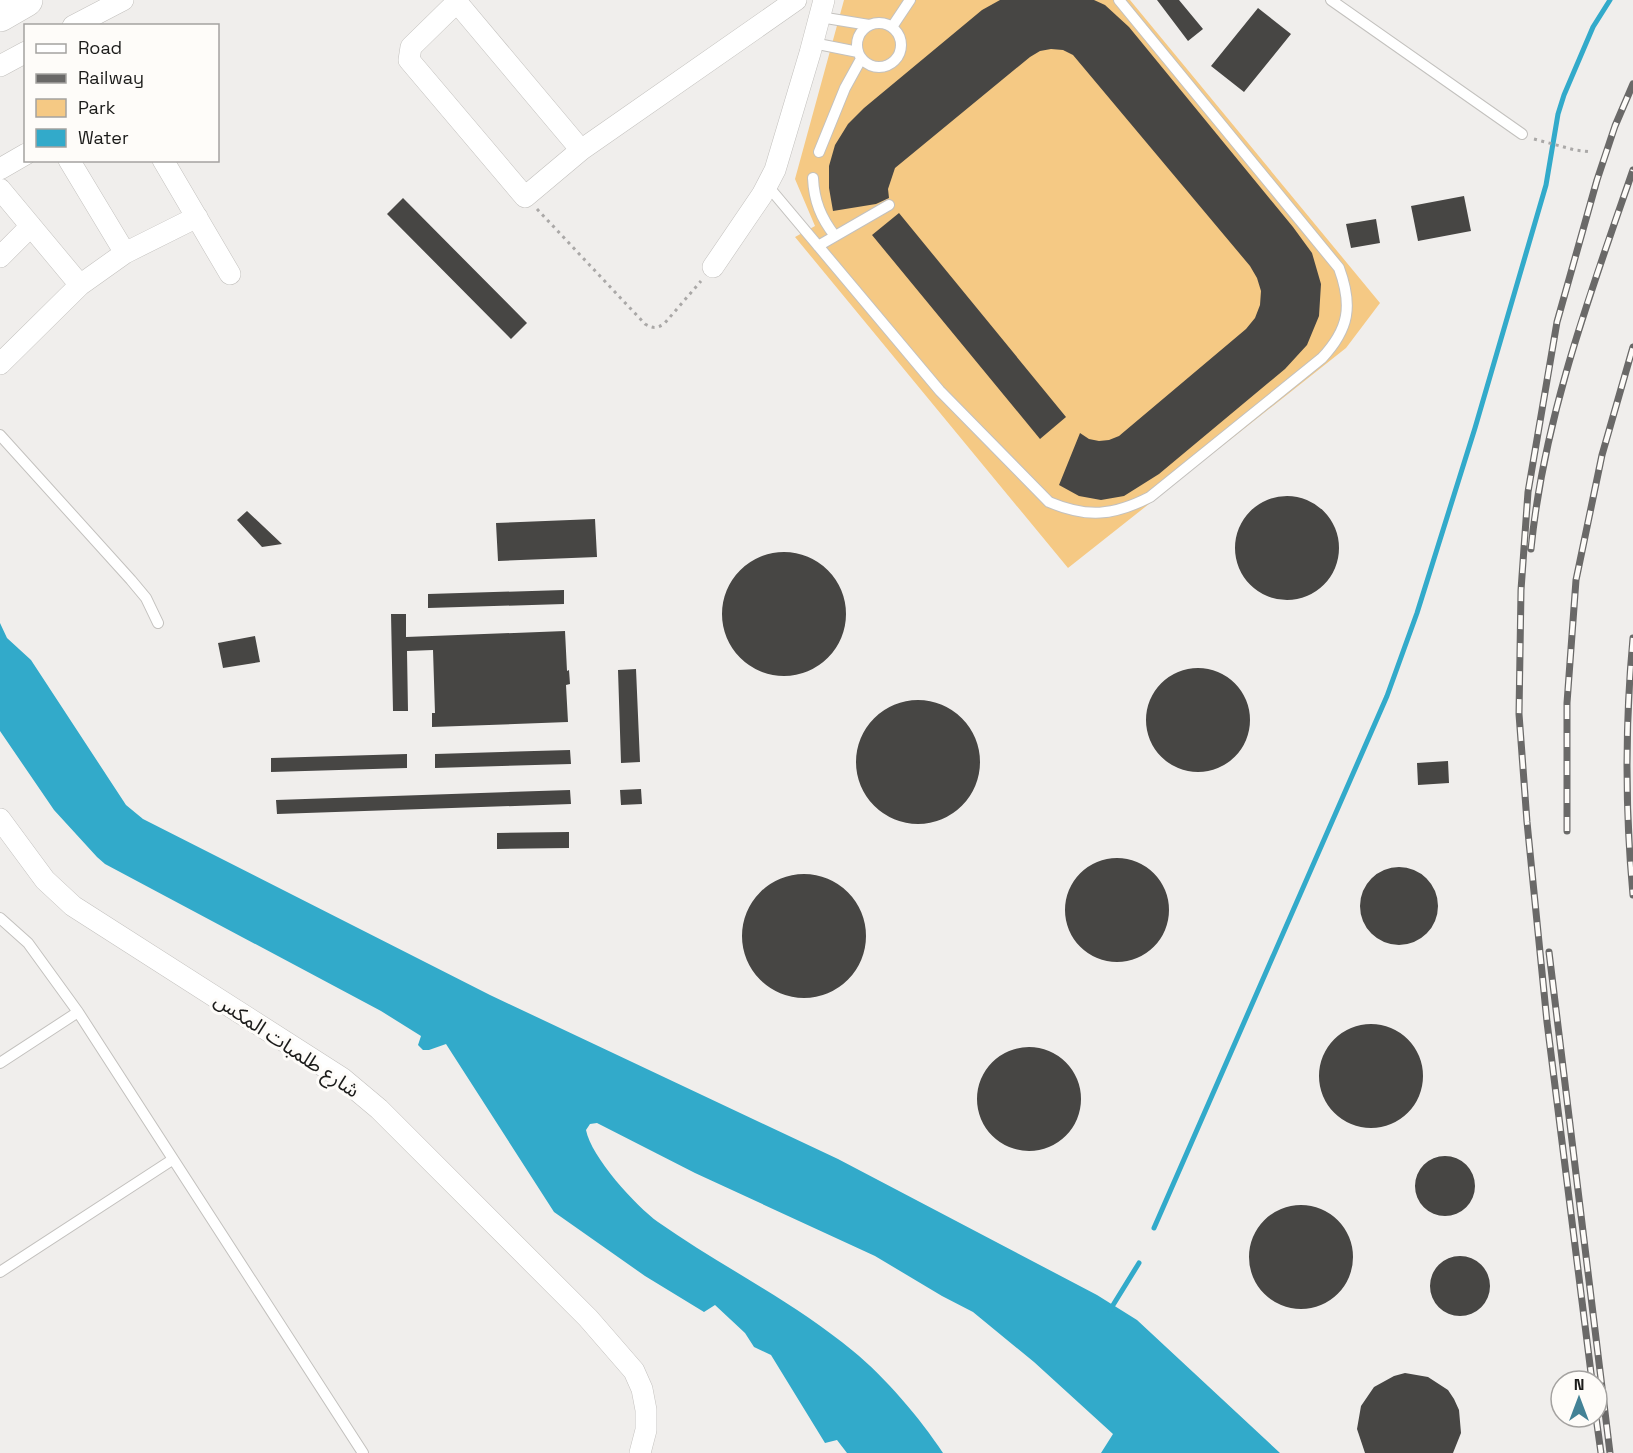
<svg xmlns="http://www.w3.org/2000/svg" width="1633" height="1453" viewBox="0 0 1633 1453" font-family="'Space Grotesk','Noto Sans Arabic',sans-serif">
<rect width="100%" height="100%" fill="#f0eeec"/>
<path fill="#f5c984" d="M844,0h286l250,303 -34,45 -278,220 -273,-331 20,-11 -20,-47z"/>
<path fill="#32aaca" d="M0,623l7,15 24,22 95,145 17,14 347,176 348,164 259,136 40,25 143,133h-179l12,-19 -79,-72 -61,-50 -31,-16 -67,-40 -180,-83 -98,-50 -7,1 -4,6c5,27 50,76 72,92 64,45 135,79 195,129 32,26 67,67 90,102h-96l-10,-13 -12,3 -54,-88 -17,-8 -9,-14 -30,-28 -11,7 -59,-36 -91,-64 -108,-168 -17,6h-6l-5,-5 3,-9 -40,-25 -276,-147 -8,-7 -43,-47 -54,-79z"/>
<g fill="none" stroke-linecap="round" stroke-linejoin="round">
<path stroke="#32aaca" stroke-width="5" d="M1154,1228l233,-532 30,-83 58,-185 71,-243 12,-71 6,-19 29,-68 17,-27
M1110,1310l29,-47"/>
</g>
<path fill="#474644" d="M1000,0h94l11,5 24,22 164,200 19,26 9,31 -2,32 -12,29 -22,24 -126,105 -35,22 -23,4 -22,-4 -20,-11 21,-52 9,6 10,2 10,-1 10,-4 127,-107 9,-11 5,-13 1,-14 -4,-13 -7,-12 -177,-211 -10,-5 -12,-1 -11,2 -10,6 -135,111 -7,21 1,9 -13,6 -43,7 -4,-23v-22l6,-21 13,-21 16,-16 118,-98z
M1157,0h22l24,29 -15,12z
M1258,8l33,26 -47,58 -33,-26z
M1464,196l7,35 -53,10 -7,-35z
M403,198l124,125 -16,16 -124,-125z
M899,213l167,204 -26,22 -168,-204z
M1376,219l4,24 -29,5 -5,-24z
M1235 548a52 52 0 1 1 104 0a52 52 0 1 1-104 0Z
M247,511l35,33 -20,3 -25,-27z
M595,519l2,38 -99,4 -2,-38z
M722 614a62 62 0 1 1 124 0a62 62 0 1 1-124 0Z
M564,590v14l-136,4v-14z
M391,614h15v23l159,-6 2,40 2,-1 1,14 -4,1 2,37 -136,5v-14h3l-2,-63 -26,1 1,60h-15z
M255,636l5,26 -37,6 -5,-25z
M1146 720a52 52 0 1 1 104 0a52 52 0 1 1-104 0Z
M636,669l4,93 -19,1 -3,-93z
M856 762a62 62 0 1 1 124 0a62 62 0 1 1-124 0Z
M570,750l1,14 -136,4v-14z
M407,754v14l-136,4v-14z
M1448,761l1,22 -31,2 -1,-22z
M641,789l1,15 -21,1 -1,-15z
M570,790l1,14 -294,10 -1,-14z
M569,832v16l-72,1v-16z
M1065 910a52 52 0 1 1 104 0a52 52 0 1 1-104 0Z
M1360 906a39 39 0 1 1 78 0a39 39 0 1 1-78 0Z
M742 936a62 62 0 1 1 124 0a62 62 0 1 1-124 0Z
M1319 1076a52 52 0 1 1 104 0a52 52 0 1 1-104 0Z
M977 1099a52 52 0 1 1 104 0a52 52 0 1 1-104 0Z
M1415 1186a30 30 0 1 1 60 0a30 30 0 1 1-60 0Z
M1249 1257a52 52 0 1 1 104 0a52 52 0 1 1-104 0Z
M1430 1286a30 30 0 1 1 60 0a30 30 0 1 1-60 0Z
M1405,1373l23,4 20,13 6,9 5,11 2,23 -8,20h-88l-8,-24 4,-23 13,-19 20,-11z"/>
<g fill="none" stroke-linecap="round" stroke-linejoin="round">
<g stroke="#c3c1be" stroke-width="12">
<path id="lane" d="M1331,0l191,134
M820,17l49,8
M857 45a22 22 0 1 1 44 0a22 22 0 1 1-44 0Z
M892,27l18,-27
M813,43l45,9
M819,152l26,-64 16,-29
M813,178c1,23 8,40 22,58
M767,185l173,206 109,111c38,16 64,14 101,-5l172,-139c27,-29 31,-52 17,-90l-220,-268
M818,246l71,-41
M0,435l131,145 15,18 12,25
M0,918l28,25 50,69 285,441
M0,1063l78,-51
M0,1272l172,-112"/>
</g>
<g stroke="#c3c1be" stroke-width="22">
<path id="street" d="M455,0l126,150
M457,2l-46,45 -2,13 116,137 56,-47 215,-150
M73,26l50,-26
M0,66l26,-14
M69,160l56,93
M163,160l67,114
M0,169l26,-15
M0,189l80,96
M0,257l31,-31
M713,267l49,-72 13,-25 35,-117 14,-53
M0,364l80,-79 45,-32 72,-36
M0,819l45,61 28,26 269,172 37,31 209,209 46,53 8,18 4,21v20l-6,23"/>
</g>
<g stroke="#c3c1be" stroke-width="34">
<path id="primary" d="M0,15l26,-15"/>
</g>
<path stroke="#aaa8a7" stroke-width="3" stroke-dasharray="3 4.5" stroke-linecap="butt" d="M1534,139l41,11 17,2
M537,209l108,115c7,4 11,5 19,0l37,-43"/>
<use href="#lane" stroke="#fff" stroke-width="10"/>
<use href="#street" stroke="#fff" stroke-width="21"/>
<use href="#primary" stroke="#fff" stroke-width="33"/>
<g stroke="#6a6968" stroke-width="7">
<path id="rail" d="M1531,549c13,-132 59,-255 102,-379
M1633,638c-8,86 -8,171 0,257
M1567,831v-128l9,-123 26,-125 31,-108
M1549,952l61,501
M1592,1381l-45,-359 -20,-200 -8,-108 2,-124 7,-98 29,-170 40,-142 18,-54 18,-42
M1596,1417l5,36"/>
</g>
<use href="#rail" stroke="#fefcf9" stroke-width="4.5" stroke-dasharray="14" stroke-linecap="butt"/>
</g>
<g text-anchor="middle" dominant-baseline="central" stroke-width="6" stroke-linejoin="round" paint-order="stroke">
<g font-size="20" fill="#1c1c1b" stroke="#fefcf9">
<text transform="translate(287 1045) rotate(34)">شارع طلمبات المكس</text>
</g>
</g>
<rect x="24" y="24" width="195" height="138" fill="#fefcf9" stroke="#a4a2a0" stroke-width="1.5"/>
<rect x="36" y="44" width="30" height="9" fill="#ffffff" stroke="#a4a2a0" stroke-width="1.5"/>
<text x="78" y="54" font-size="18" fill="#1c1c1b">Road</text>
<rect x="36" y="74" width="30" height="9" fill="#6a6968" stroke="#a4a2a0" stroke-width="1.5"/>
<text x="78" y="84" font-size="18" fill="#1c1c1b">Railway</text>
<rect x="36" y="99" width="30" height="18" fill="#f5c984" stroke="#a4a2a0" stroke-width="1.5"/>
<text x="78" y="114" font-size="18" fill="#1c1c1b">Park</text>
<rect x="36" y="129" width="30" height="18" fill="#32aaca" stroke="#a4a2a0" stroke-width="1.5"/>
<text x="78" y="144" font-size="18" fill="#1c1c1b">Water</text>
<g transform="translate(1579 1399)"><circle r="28" fill="#fefcf9" stroke="#a4a2a0" stroke-width="1.5"/>
<path d="M0-4.5L10 22L0 15L-10 22Z" fill="#438296"/>
<text y="-9" font-size="16" font-weight="bold" text-anchor="middle" fill="#1c1c1b">N</text>
</g>
</svg>
